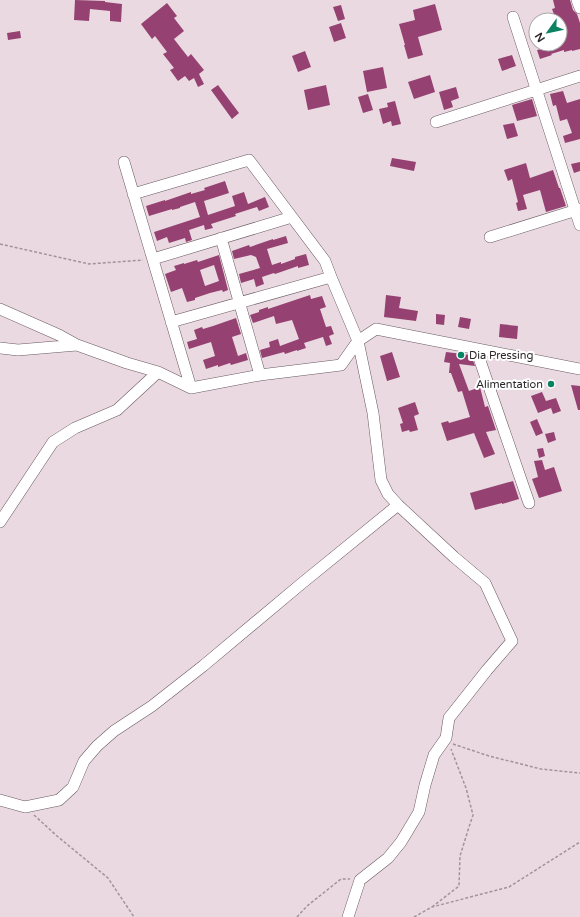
<svg xmlns="http://www.w3.org/2000/svg" width="580" height="917" viewBox="0 0 580 917" font-family="'Varela Round',sans-serif">
<rect width="100%" height="100%" fill="#ead9e1"/>
<path fill="#954171" fill-rule="evenodd" d="M75,0l30,1v1l17,2 -1,18 -11,-1v-10l-20,-2 -1,12 -15,-1z
M553,0h17l3,10 4,4 3,9v26l-8,2v-1l-8,2v-2l-13,4 1,1 -12,4 -3,-9 23,-6v-8h2l-2,-8v-8h-4l-4,-11 3,-1z
M167,3l10,13 -3,2 10,13 -10,8 14,18 3,-3 13,16 -5,4 5,10 -6,3 -4,-9 -5,3 -4,-5 -7,5 -8,-11 4,-2 -11,-14 4,-2 -12,-16 -3,3 -11,-15z
M435,4l7,26 -24,7 5,18 -15,4 -4,-14h1l-6,-21 16,-4 -2,-10z
M341,5l4,14 -7,2 -5,-14z
M341,23l5,15 -12,4 -5,-15z
M20,31l1,7 -13,2 -1,-7z
M305,51l6,16 -13,5 -6,-16z
M512,55l4,11 -14,5 -4,-12z
M383,67l4,21 -20,4 -4,-21z
M430,75l5,17 -21,7 -6,-17z
M218,85l21,28 -7,6 -21,-29z
M326,85l4,20 -22,5 -4,-20z
M456,87l3,11 -8,3 2,6 -9,3 -5,-18z
M563,91l4,12 13,-4v40l-15,4 -2,-7 9,-3 -5,-14 -7,2 -4,-16 -3,1 -3,-12z
M368,94l5,16 -10,3 -5,-16z
M532,99l5,17 -20,5 -5,-16z
M395,101l6,23 -9,2 -1,-5 -8,3 -4,-15 9,-2 -1,-4z
M514,123l4,13 -11,3 -4,-14z
M392,158l24,4 -2,9 -24,-5z
M580,162v9l-6,2 -3,-9z
M526,163l4,15 23,-8 6,18h1l6,18 -20,6 -6,-22 -17,5 4,14 -9,2 -2,-8 2,-1 -6,-23 -4,2 -4,-11z
M225,181l4,12 -25,8 4,14 27,-9 -3,-10 12,-4 4,12 17,-7 4,10 -10,4 -2,-4 -22,7 1,2 -25,8 2,4 -8,2 -1,-5 -15,5 3,10 -6,2 -1,-4 -16,5 -2,-6 -10,4 -3,-9 46,-15 -5,-15 -15,5v1l-8,2v-1l-23,7 -3,-10 19,-6v1l26,-9v2l14,-4 -1,-2z
M286,236l2,7 -21,6 5,16 9,-3v2l14,-5v-2l11,-3 3,11 -11,3v-2l-23,8 -1,-1 -12,4 2,7 -8,3 -2,-8 -13,4 -2,-9 21,-6 -4,-11 -5,-2 -17,4 -2,-8 17,-6 1,2 23,-8v1z
M219,255l9,35 -5,2 -1,-2 -12,3 -15,5v2l-8,2 -5,-14 -11,4 -6,-18 11,-4 -2,-4 10,-3v1l13,-4 1,2zM214,265l5,16 -14,5 -5,-16z
M310,295l1,4 11,-3 4,11 -6,2 6,18 5,-1 3,8 -5,2 3,8 -6,2 -3,-9 -19,6 2,5 -9,3v-1l-12,4 -1,-2 -22,6 -2,-8 10,-3 -1,-5 9,-3 2,7 19,-7 -7,-19 -16,4 -2,-8 -21,7 -3,-8 9,-3v-2l9,-3v2z
M386,295l15,2 -2,11 19,3 -2,10 -32,-4z
M436,314l9,1 -1,10 -8,-1z
M460,317l11,2 -2,10 -11,-2z
M236,318l5,16 -9,3 6,19 8,-3 2,7 -17,5 -1,-2 -12,4v-2l-12,4 -3,-9 12,-4 -4,-14 -22,7 -2,-7 10,-3 -3,-9 8,-3 1,2 10,-3z
M500,324l18,2 -1,13 -18,-2z
M392,352l8,25 -13,4 -7,-25z
M446,352l25,3 4,11 -16,-2 10,27 11,-4 5,20 3,-1 8,24 -10,2 9,22 -11,4 -10,-25 -27,8 -6,-18 7,-2 1,2 21,-6 -8,-26 -4,1 -7,-19h-2l1,-10 -6,-1z
M571,385l9,1v24h-2z
M542,392l4,9 10,-3 5,13 -8,3 -2,-6 -13,5 -7,-17z
M415,402l4,12 -5,2 4,14 -8,2 -1,-2 -7,2 -2,-8 3,-1 -5,-15z
M537,419l6,14 -7,3 -6,-14z
M554,432l2,8 -8,3 -3,-9z
M543,448l2,8 -6,2 -2,-9z
M542,460l3,10 9,-3 8,24 -23,7 -7,-19 6,-2 -4,-16z
M513,481l6,18 -17,5v-1l-27,7 -5,-17z"/>
<g fill="none" stroke-linecap="round" stroke-linejoin="round">
<g stroke="#695a61" stroke-width="12">
<path id="minor" d="M577,0l3,8
M513,17l67,208
M436,122l144,-46
M124,162l67,226
M133,194l116,-34 76,101 6,16 27,64 15,72 8,67 7,14 10,11 56,52 31,26 27,58 -25,29 -38,48 -3,20 -12,17 -9,30 -6,27 -18,30 -13,16 -28,22 -12,37
M490,237l90,-28
M221,238l39,137
M153,259l139,-42
M0,309l59,26 18,10 50,18 31,9 33,16 69,-13 81,-10 17,-24 18,-12 204,40
M171,322l160,-45
M0,348l18,2 59,-5
M476,349l53,154
M0,522l53,-80 22,-14 42,-18 41,-38
M0,800l25,7 34,-7 14,-13 11,-26 13,-15 17,-15 38,-25 51,-40 98,-82 97,-79"/>
</g>
<path stroke="#a09399" stroke-width="1.5" stroke-dasharray="3 2" stroke-linecap="butt" d="M0,244l89,20 54,-4
M453,744l36,12 52,13 39,4
M34,815l23,21 51,42 26,39
M432,907l27,-21 1,-30 9,-29 4,-12 -7,-27 -15,-39
M297,917l10,-11 34,-27h9
M414,917l18,-10 77,-20 71,-45"/>
<use href="#minor" stroke="#fff" stroke-width="11"/>
</g>
<g fill="#0b8363" stroke="#fff" stroke-width="1.5">
<circle cx="461" cy="355" r="4"/>
<circle cx="551" cy="384" r="4"/>
</g>
<g text-anchor="middle" dominant-baseline="central" stroke-width="4" stroke-linejoin="round" paint-order="stroke">
<g font-size="11" fill="#2c2629" stroke="#fff" text-anchor="start">
<text x="469" y="355">Dia Pressing</text>
<text x="543" y="384" text-anchor="end">Alimentation</text>
</g>
</g>
<g transform="translate(548 32) rotate(237)"><circle r="19" fill="#ffffff" stroke="#aba8a9"/>
<path d="M0-3L7 15L0 10L-7 15Z" fill="#0b8363"/>
<text y="-6" font-size="11" font-weight="bold" text-anchor="middle" fill="#2c2629">N</text>
</g>
</svg>
